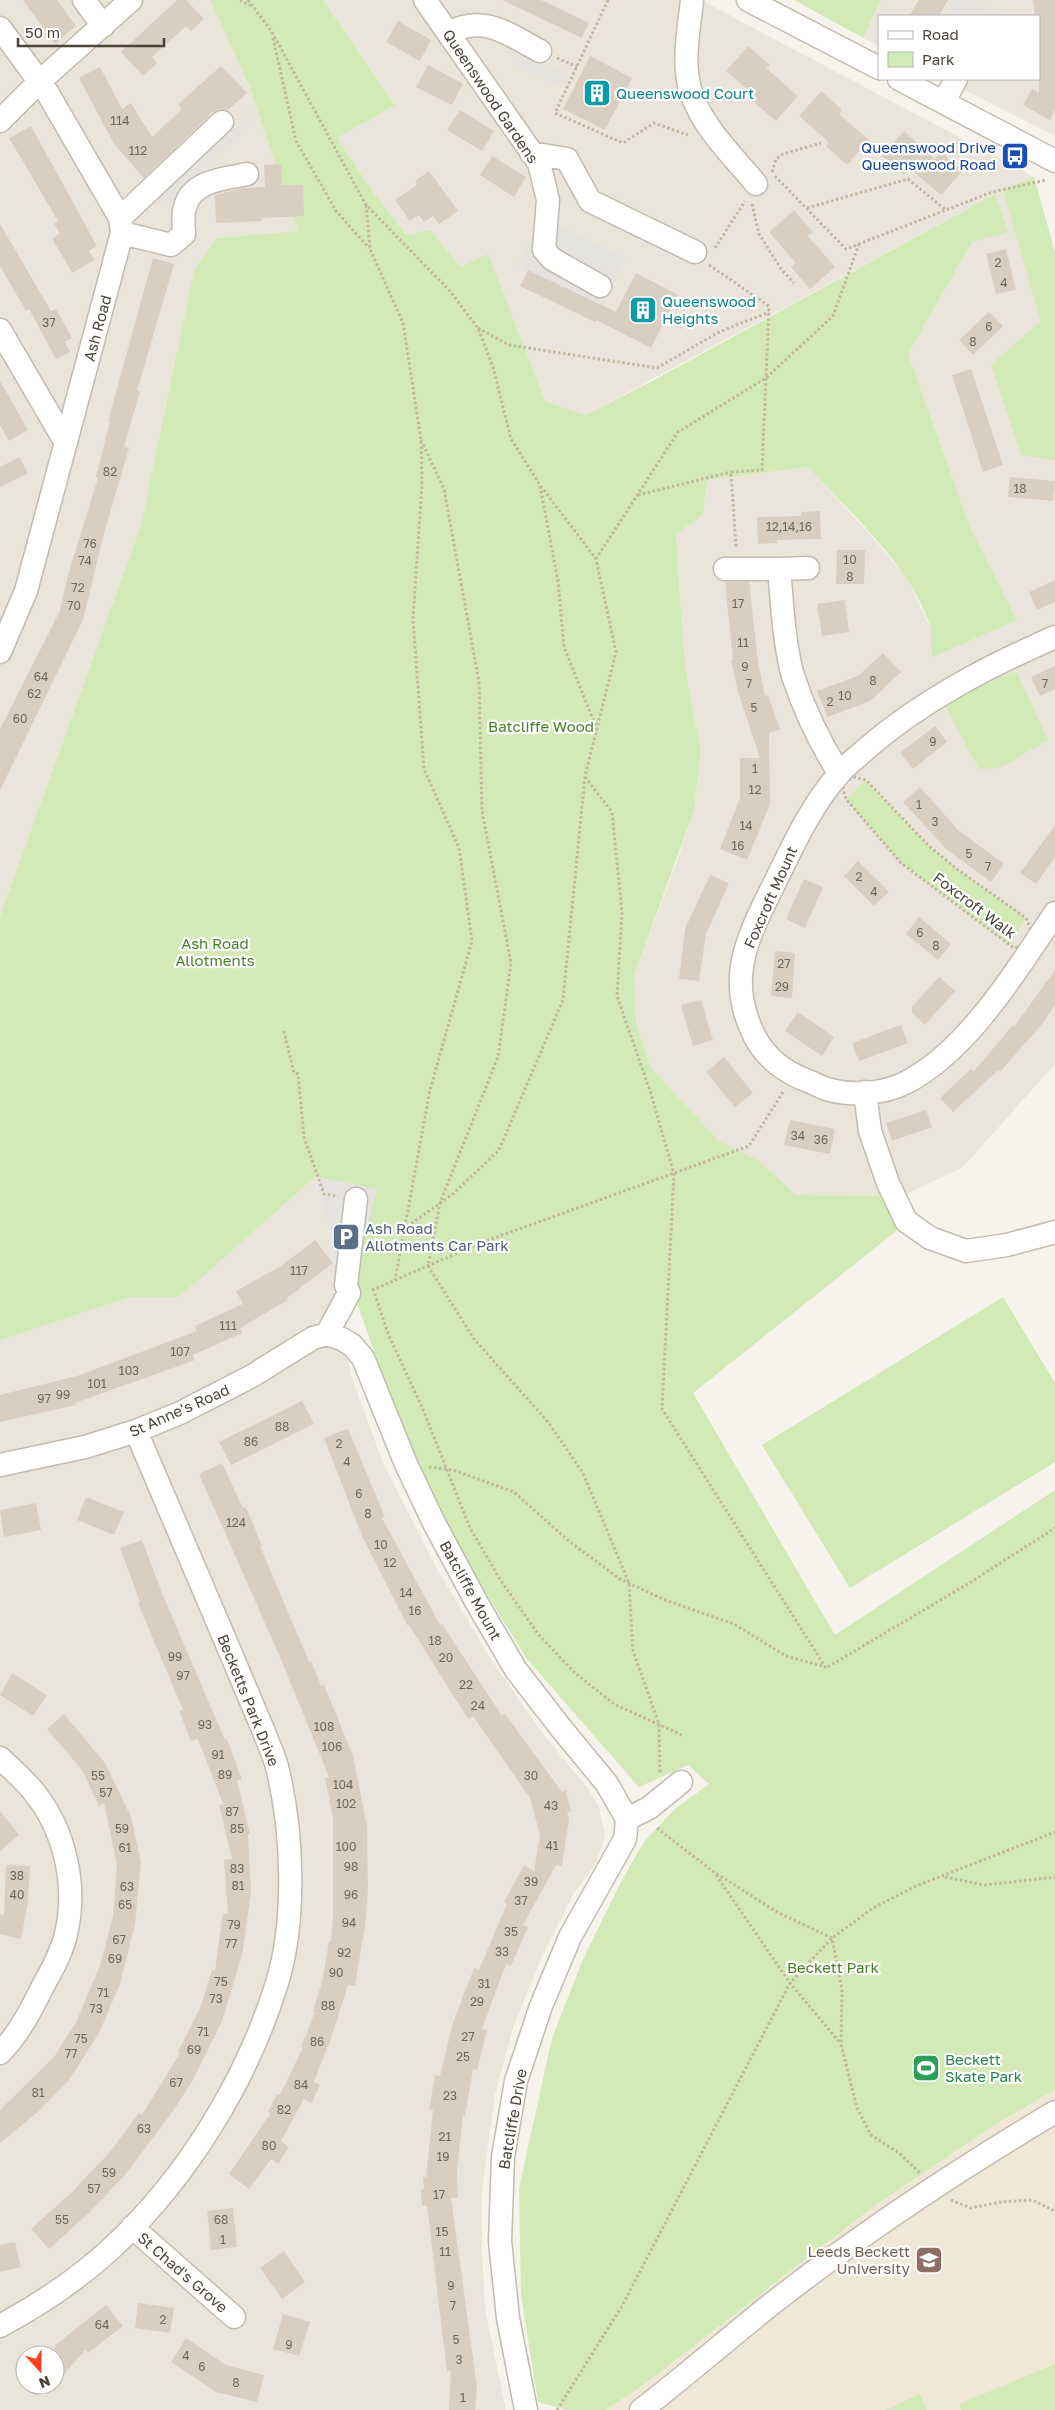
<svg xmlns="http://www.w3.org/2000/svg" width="1055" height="2410" viewBox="0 0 1055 2410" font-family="'Golos Text',sans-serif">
<rect width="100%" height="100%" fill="#f6f3ec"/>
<path fill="#eae5da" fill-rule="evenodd" d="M0,0h210l40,88 49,143 -82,7 -23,32 -53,255 -141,391z
M323,0h378l333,177 21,76v811l-93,104 -58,27 -24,1 -84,-1 -38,-35 -39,-19 -68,-73 -15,-46 -2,-46 43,-115 17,-52 7,-59 -12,-58 -6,-48 -7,-110 27,-19 4,-35 101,-13 60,65 40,48 22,47 87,-7 -47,-93 -62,-173 64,-112 23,-48 -409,221 -41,-14 -57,-146 -27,12 -31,-37 -22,6 -34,-43 -37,-55 58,-34z
M881,0h174v136l-112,-57h96v-63h-160v30l-16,-8z
M315,1177l26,110 9,86 34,92 52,102 54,91 54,77 45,55 10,17 6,28 -8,26 -24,34 -32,64 -27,66 -19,69 -13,96v58l3,61 21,101h-506v-1070l131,-43 46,-1 22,-16zM25,2355h30v30h-30z"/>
<path fill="#efe8d6" d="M1055,2090v320h-450l33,-21 235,-182 121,-82z"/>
<path fill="#d2eab5" d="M210,0h113l72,105 -58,33 37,55 33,42 23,-5 31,37 27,-13 57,147 41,14 68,-35 341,-186 13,38 -36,10 -64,112 62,173 47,93 -85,37c-1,-10 0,-22 -2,-31 -18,-58 -81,-115 -122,-159l-101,13 -4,35 -27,19 7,110 6,48 12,58 -7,60 -60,166 2,46 15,46 68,73 39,19 38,35 84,1 20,32 -207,165 142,242 220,-145v600l-61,35 -121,82 -235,182 -33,21h-38l-29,-8 -17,-107 -2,-107 33,-150 31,-79 39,-79 22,-38 31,-33 34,-25 -21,-19 -49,22 -112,-128 -74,-119 -53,-116 -49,-138 25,-97 -61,-12 -116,103 -22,17h-46l-131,43v-424l141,-391 53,-255 23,-32 81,-7 -48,-143z
M794,0h87l-18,38z
M1034,177l21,76v207l-34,-5 -30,-90 45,-40 5,-2 -38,-133z
M1016,671l32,69 -48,28 -21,1 -34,-63 30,-17z
M866,780l63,66 28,23 69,49 -16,27 -109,-82 -55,-64z
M1003,1297l52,86v79l-205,126 -88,-143z
M1055,2364v46h-94l-2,-6z
M920,2394l7,16h-42z"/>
<path fill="#e5e3e0" d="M954,0h15l32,16h-55z
M518,51l45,21 -6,14 -45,-22z
M247,111l9,9 -90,87 -9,-9z
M541,216l85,42 -23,48 -85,-41z
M315,1177l62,12 -26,97 -10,1z"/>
<path fill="#d8cfc1" d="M23,0h34l19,26 -21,18z
M177,0h9l18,19 -13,12 -5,-5 -34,31 5,6 -14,13 -22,-24z
M502,0h39l48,23 -7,15z
M919,0h29l-9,16h-30z
M1033,0h22v110l-5,10 -27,-15 9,-16 7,4v-77h-4z
M398,21l33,19 -11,21 -34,-19z
M748,46l22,19 -4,3 32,28 -22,25 -22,-19 3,-4 -31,-27z
M590,56l42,22 -27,52 -42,-21z
M428,65l35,19 -11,21 -36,-18z
M221,66l26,27 -19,17 -9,-1 -6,3 -69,66 -30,-34 -35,-66 21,-11 22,42 9,-6 21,34 30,-28 -4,-5z
M821,91l21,19 -3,4 30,26 -22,25 -21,-19 3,-4 -30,-26z
M460,110l34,21 -12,20 -35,-21z
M31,126l66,120 -8,5 6,9 -23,13 -20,-35 8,-4 -6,-10 4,-3 -49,-83z
M904,131l31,28 6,-7 22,19 -22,24 -32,-27 -5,7 -22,-19z
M492,156l34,21 -12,20 -34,-22z
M281,164l1,21h21l1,31 -42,2v3l-46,2 -1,-28 28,-7 22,-1 -1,-22z
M429,171l29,40 -19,13 -6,-8 -9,6 -5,-7 -9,6 -15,-21 22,-15 -2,-4z
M794,210l19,22 -5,4 27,31 -25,22 -19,-22 5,-4 -27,-31z
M0,224l51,87 5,-2 16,29 -7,4 5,10 -14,7 -27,-50 -3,2 -26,-45z
M1006,249l10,41 -20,4 -10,-40z
M153,258l21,6 -37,127h3l-16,56 5,1 -26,89 -20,83 -83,170v-61l60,-118 8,-36 30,-97 -2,-1 14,-56h-2z
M528,270l88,42 20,-39 42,22 -27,53 -55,-28 -1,2 -75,-36z
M989,312l14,14 -30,29 -14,-15z
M971,369l32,96 -20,7 -31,-97z
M0,381l28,49 -19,11 -9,-16z
M19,457l9,16 -28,14v-20z
M1010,477l45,4 -2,20 -45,-4z
M820,511l1,28 -44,1v3l-19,1 -1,-27 44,-1v-4z
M837,550h28l-1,34h-28z
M1055,580v22l-18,8 -8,-18z
M725,582h24l9,80 7,34 3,-1 12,34 -11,4 1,71 -23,56 -27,-11 20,-51v-40h20l-22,-66 -7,-32h2z
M845,600l4,32 -27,4 -5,-32z
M883,653l18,19 -31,29 -43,16 -10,-26 41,-15z
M1055,666v23l-15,7 -9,-19z
M935,726l12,16 -34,27 -13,-16z
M920,787l38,43 46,34 -13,18 -45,-33 -43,-47z
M1055,825v32l-19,27 -16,-11z
M858,861l31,31 -15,14 -30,-30z
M710,875l19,8 -23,51 -7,47 -20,-2 6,-50z
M804,879l19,8 -18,41 -19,-9z
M919,917l32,27 -13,16 -32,-26z
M775,951l20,2 -3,45 -21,-2z
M1055,970v35l-13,19 -42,48 -2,-2 -45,42 -13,-14 31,-29 3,2 39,-46 1,2z
M939,977l16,14 -30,34 -13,-12v-6z
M701,1000l12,40 -20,6 -12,-41z
M798,1012l36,25 -12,19 -37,-25z
M901,1025l7,18 -49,18 -7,-18z
M724,1057l29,36 -18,14 -29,-35z
M926,1110l6,17 -40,14 -6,-18z
M790,1120l45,9 -5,25 -46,-9z
M315,1240l18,23 -46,35 1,2 -48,28 2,5 -49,22 2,5 -120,43 1,2 -76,17v-27l77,-19 120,-45 -2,-5 48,-22 -7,-13 45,-25z
M302,1401l12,23 -83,41 -12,-23z
M348,1429l37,88 -3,1 58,107 2,-1 60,92 3,-2 57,78 4,-2 5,21 -4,1 2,7 -7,47 -6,-1 -33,60 5,2 -17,39 -5,-2 -24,65 5,1 -10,40 -4,-1 -8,47 -2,-1 -6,55 1,28h-7l26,190 -2,22h-26l2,-39h-4l-20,-165h-5l-1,-16 3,-1 -1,-12h3l7,-67h-4l6,-35 5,1 13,-53 21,-55 5,2 28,-66 -3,-2 20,-37 10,6 6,-36 -10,-37 -57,-82 -5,3 -59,-94h-2l-45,-89 -38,-98z
M222,1463l21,45 3,-1 16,39h-2l49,116 2,-1 10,25 3,-1 29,71 14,71 1,63 -3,35 -10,61 -7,-1 -17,53 -17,44 6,3 -9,18 -7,-4 -23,42 8,6 -11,17 -7,-5 -22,30 -20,-15 41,-60 -2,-2 9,-18 3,1 23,-48h-2l14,-35 -2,-1 9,-29 7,-40h2l2,-25v-99l-8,-40 4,-1 -49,-120 -81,-183z
M86,1497l38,15 -10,23 -37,-15z
M36,1503l5,27 -37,7 -4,-27z
M142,1540l20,53 63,147 2,-1 15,40 -5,2 13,53h-2l3,57 -8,60 -21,70 -29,59 -20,31 -48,64 -35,37 -41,37 -18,-20 40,-36 38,-40 30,-40 3,2 38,-62 -2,-1 23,-46 11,-36 3,1 8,-58 5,1 -4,-54 8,-1 -13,-54 4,-1 -25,-65 -7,2 -12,-30 4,-1 -45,-107 2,-1 -20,-54z
M12,1673l35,22 -14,21 -33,-21z
M64,1714l41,49 26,54 10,45 -6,62 -15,60 -21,49 -30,47 -30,31 -39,32v-33l54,-53 22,-35 24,-56 13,-51 4,-50 -13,-62 -5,3 -17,-36 -35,-41z
M0,1811l19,24 -19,16z
M6,1865l24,1 -2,36 -7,37 -21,-5v-20l4,1z
M233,2208l4,39 -26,3 -4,-39z
M15,2242l6,25 -21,5v-27z
M284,2251l21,31 -23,17 -22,-31z
M138,2303l36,5 -4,25 -35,-5z
M106,2305l17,21 -35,27 -3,-3 -30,35v-40z
M283,2314l27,8 -11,34 -26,-7z
M186,2338l40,27 38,10 -7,27 -41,-10 -45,-30z"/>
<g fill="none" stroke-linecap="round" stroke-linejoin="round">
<g stroke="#c2bbae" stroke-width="25">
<path id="minor" d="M84,0l19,26
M425,0l114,163 9,37 -4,50 8,9 48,27
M692,0c-3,30 -11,65 0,95 12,34 42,62 64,89
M748,0l131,68
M0,28l47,64 73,126 2,15 -96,358 -26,61
M448,33c36,-19 60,1 92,18
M899,79l156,82
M944,102l12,-23
M0,121l39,-39 92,-82
M531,153l36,6 23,42 105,51
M120,218l102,-96
M122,233l49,12 13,-11c0,-8 -2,-19 1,-27 7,-27 40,-28 62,-33
M0,330l66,113
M808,568l-29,1c3,32 5,76 14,107 12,36 26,65 46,97
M725,569h54
M1055,637c-68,30 -132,63 -188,111 -9,9 -20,16 -28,26 -26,29 -44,67 -61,102 -27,56 -55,99 -23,161 11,21 31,36 53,44 8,3 14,7 22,9 23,6 53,4 75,-7 62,-31 112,-113 150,-170
M865,1092l5,39 18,52 18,38 24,17 36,13 41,-6 48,-13
M327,1334l22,-41 -3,-8 10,-86
M0,1465l85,-18 51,-16 44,-18 72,-37 61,-38 14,-4 15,5 10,6 11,13 43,106 28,59 44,82 38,65 45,58 46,56 20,35
M0,1758c13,12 27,24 37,38 29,38 40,92 29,138 -4,18 -14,36 -23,52 -12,24 -24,48 -43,67
M627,1819l22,-11 32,-26
M132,2227l102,90
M0,2326c41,-22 81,-49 115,-81 73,-69 132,-165 162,-262 19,-62 16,-149 1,-212 -2,-11 -8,-23 -12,-34 -11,-27 -23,-54 -34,-81 -32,-75 -64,-150 -96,-225
M526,2410l-18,-92 -8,-77 3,-84 13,-76 25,-75 29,-69 55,-98 2,-20
M641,2410c42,-32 82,-67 123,-100 92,-73 190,-138 291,-198"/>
</g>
<path stroke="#c4b79f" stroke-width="3" stroke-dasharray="2.5 2.5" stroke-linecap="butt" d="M240,0l10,6
M248,0l24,32 94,173 83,85 29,38 15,39 18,72 29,46 56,74 20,93 -31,124 -22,224 -64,150 -46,44 -48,34
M608,0l-53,113 68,30 31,-20 34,12
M273,38l23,103 40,70 33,37
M557,58l20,9
M772,172l4,-13 7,-5 38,-11
M775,176l71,73 146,-57 54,-12
M752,204l7,30 22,35 13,14
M366,205l4,44 33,74 18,117 1,45 -9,134 11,150 35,79 13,93 -42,149 -35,190
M807,208l101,-29 38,31
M715,248l30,-47
M709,265l60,41 -7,164 -31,2 5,76
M478,328l31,17 148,23 62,-36 50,-20
M421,440l23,49 35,193 3,129 29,152 -13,94 -58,146 -12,63 46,73 74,83 35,51 46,110 4,68 26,73 1,49
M540,486l18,95 6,66 32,80
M638,495l93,-23
M596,559l82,-127 88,-54 67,-62 26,-72
M839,773l27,7 63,66 28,23 69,49 10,24 -22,6 -113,-85 -55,-64z
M585,777l27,35 10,100 -5,84 34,98 23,80 -12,235 164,259 145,-86 84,-54
M284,1031l10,42 4,1 6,63 20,57 14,2
M373,1289l16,47 33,71 48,121 31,53 37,53 36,38 40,32 70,32
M372,1290l111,-48 266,-96 34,-54
M429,1467l24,3 61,22 56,50 50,37 45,21 69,24 52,32 40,11
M657,1828l57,44 63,40 55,26 10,52 -1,54 16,64 14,27 28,18 21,20
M716,1875l74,108 51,61
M945,1877l40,8 70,-8
M951,2200l20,8 30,-6 31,-2 23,11
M557,2410l65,-104 168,-323 42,-45 41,-30 43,-22 139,-54"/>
<use href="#minor" stroke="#fff" stroke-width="22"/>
</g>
<defs>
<g id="building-square" transform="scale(1.4375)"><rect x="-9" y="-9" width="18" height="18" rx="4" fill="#0f9aa8" stroke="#fff"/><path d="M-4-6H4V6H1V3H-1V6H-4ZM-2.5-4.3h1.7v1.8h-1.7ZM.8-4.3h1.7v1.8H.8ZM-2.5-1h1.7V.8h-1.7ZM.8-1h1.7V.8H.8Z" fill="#fff"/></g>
<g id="bus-square" transform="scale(1.4375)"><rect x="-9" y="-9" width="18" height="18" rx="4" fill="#1a4fb4" stroke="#fff"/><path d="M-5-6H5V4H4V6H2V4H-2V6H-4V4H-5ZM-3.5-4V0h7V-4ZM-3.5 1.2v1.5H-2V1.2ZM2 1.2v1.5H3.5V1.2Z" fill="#fff"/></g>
<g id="parking-square" transform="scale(1.4375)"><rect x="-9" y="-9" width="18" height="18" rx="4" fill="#5c6f8a" stroke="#fff"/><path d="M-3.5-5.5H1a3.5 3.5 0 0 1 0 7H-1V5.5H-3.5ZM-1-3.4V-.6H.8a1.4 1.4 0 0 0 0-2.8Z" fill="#fff"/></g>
<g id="stadium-square" transform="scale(1.4375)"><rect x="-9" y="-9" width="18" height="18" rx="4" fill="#2e9e5b" stroke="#fff"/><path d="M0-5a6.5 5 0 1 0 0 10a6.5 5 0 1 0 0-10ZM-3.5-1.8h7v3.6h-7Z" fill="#fff"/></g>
<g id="university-square" transform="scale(1.4375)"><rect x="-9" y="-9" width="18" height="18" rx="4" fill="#8d6e63" stroke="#fff"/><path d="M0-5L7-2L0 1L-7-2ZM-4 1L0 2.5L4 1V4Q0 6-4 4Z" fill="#fff"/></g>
</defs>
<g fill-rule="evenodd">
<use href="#building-square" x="597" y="93"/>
<use href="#bus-square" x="1015" y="156"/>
<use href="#building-square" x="643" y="310"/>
<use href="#parking-square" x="346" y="1237"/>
<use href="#stadium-square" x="926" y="2068"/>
<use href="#university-square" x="929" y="2260"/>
</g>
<g text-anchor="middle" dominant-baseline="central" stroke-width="4.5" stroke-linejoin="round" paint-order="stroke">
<g font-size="12" fill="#6e675b">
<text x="120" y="120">114</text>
<text x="138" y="150">112</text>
<text x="998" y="262">2</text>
<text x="1004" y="282">4</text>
<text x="49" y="322">37</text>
<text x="989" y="326">6</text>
<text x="973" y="341">8</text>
<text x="110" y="471">82</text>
<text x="1020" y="488">18</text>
<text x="789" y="526">12,14,16</text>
<text x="90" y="543">76</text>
<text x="850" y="559">10</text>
<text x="85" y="560">74</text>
<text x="850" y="576">8</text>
<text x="78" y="587">72</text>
<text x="738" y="603">17</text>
<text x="74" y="605">70</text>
<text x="743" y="642">11</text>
<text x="745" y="666">9</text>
<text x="41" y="676">64</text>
<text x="873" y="680">8</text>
<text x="749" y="683">7</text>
<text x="1045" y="683">7</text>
<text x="34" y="693">62</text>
<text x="845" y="695">10</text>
<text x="830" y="701">2</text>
<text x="754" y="707">5</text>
<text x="20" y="718">60</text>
<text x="933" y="741">9</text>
<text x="755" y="768">1</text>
<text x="755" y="789">12</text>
<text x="919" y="804">1</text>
<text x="935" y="821">3</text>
<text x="746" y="825">14</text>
<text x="738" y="845">16</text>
<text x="969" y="853">5</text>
<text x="988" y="866">7</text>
<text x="859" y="876">2</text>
<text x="874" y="891">4</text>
<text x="920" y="932">6</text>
<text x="936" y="945">8</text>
<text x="784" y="963">27</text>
<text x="782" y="986">29</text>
<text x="798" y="1135">34</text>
<text x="821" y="1139">36</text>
<text x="299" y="1270">117</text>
<text x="228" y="1325">111</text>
<text x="180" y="1351">107</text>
<text x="129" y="1370">103</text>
<text x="97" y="1383">101</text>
<text x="63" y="1394">99</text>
<text x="44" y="1398">97</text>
<text x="282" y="1426">88</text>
<text x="251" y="1441">86</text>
<text x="339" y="1443">2</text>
<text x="347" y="1461">4</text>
<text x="359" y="1493">6</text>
<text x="368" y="1513">8</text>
<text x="236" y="1522">124</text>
<text x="381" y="1544">10</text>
<text x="390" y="1562">12</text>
<text x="406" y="1592">14</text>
<text x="415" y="1610">16</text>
<text x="435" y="1640">18</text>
<text x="175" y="1656">99</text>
<text x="446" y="1657">20</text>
<text x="183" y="1675">97</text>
<text x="466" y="1684">22</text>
<text x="478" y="1705">24</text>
<text x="205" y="1724">93</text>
<text x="324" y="1726">108</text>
<text x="332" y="1746">106</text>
<text x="218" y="1754">91</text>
<text x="225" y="1774">89</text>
<text x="98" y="1775">55</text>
<text x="531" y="1775">30</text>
<text x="343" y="1784">104</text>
<text x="106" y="1792">57</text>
<text x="346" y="1803">102</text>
<text x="551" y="1805">43</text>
<text x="232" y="1811">87</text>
<text x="122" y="1828">59</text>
<text x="237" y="1828">85</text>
<text x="552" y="1845">41</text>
<text x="346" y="1846">100</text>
<text x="125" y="1847">61</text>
<text x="351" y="1866">98</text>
<text x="237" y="1868">83</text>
<text x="17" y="1875">38</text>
<text x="531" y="1881">39</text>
<text x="238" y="1885">81</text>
<text x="127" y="1886">63</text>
<text x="17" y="1894">40</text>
<text x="351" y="1894">96</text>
<text x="521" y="1900">37</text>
<text x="125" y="1904">65</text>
<text x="349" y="1922">94</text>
<text x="234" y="1924">79</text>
<text x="511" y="1931">35</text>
<text x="119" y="1939">67</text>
<text x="231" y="1943">77</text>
<text x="502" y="1951">33</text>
<text x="344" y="1952">92</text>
<text x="115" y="1958">69</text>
<text x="336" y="1972">90</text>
<text x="221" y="1981">75</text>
<text x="484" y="1983">31</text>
<text x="103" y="1992">71</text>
<text x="216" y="1998">73</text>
<text x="477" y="2001">29</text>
<text x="328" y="2005">88</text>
<text x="96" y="2008">73</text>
<text x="203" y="2031">71</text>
<text x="468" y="2036">27</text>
<text x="81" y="2038">75</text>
<text x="317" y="2041">86</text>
<text x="194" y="2049">69</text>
<text x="71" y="2053">77</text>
<text x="463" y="2056">25</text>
<text x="176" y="2082">67</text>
<text x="301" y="2084">84</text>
<text x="38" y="2092">81</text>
<text x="450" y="2095">23</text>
<text x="284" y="2109">82</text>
<text x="144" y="2128">63</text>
<text x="445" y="2136">21</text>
<text x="269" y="2145">80</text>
<text x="443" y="2156">19</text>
<text x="109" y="2172">59</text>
<text x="94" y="2188">57</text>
<text x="439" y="2194">17</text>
<text x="62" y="2219">55</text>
<text x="221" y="2219">68</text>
<text x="442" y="2231">15</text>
<text x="223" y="2239">1</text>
<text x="445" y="2251">11</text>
<text x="451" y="2285">9</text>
<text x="453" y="2305">7</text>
<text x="163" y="2319">2</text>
<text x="102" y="2324">64</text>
<text x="456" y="2339">5</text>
<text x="289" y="2344">9</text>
<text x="186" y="2355">4</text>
<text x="459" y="2359">3</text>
<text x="202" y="2366">6</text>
<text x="236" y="2382">8</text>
<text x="463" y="2397">1</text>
</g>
<g font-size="15" fill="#0d838f" stroke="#fff" text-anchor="start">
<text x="616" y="93">Queenswood Court</text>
<text x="662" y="301">Queenswood<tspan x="662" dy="17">Heights</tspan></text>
</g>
<g font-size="15" fill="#4b4439" stroke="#fff">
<text transform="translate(491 96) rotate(56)">Queenswood Gardens</text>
<text transform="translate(97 328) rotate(-75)">Ash Road</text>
<text transform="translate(770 897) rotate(-66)">Foxcroft Mount</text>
<text transform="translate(975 905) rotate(37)">Foxcroft Walk</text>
<text transform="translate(179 1410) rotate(-24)">St Anne's Road</text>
<text transform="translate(471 1590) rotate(61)">Batcliffe Mount</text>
<text transform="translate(249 1700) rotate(68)">Becketts Park Drive</text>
<text transform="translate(512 2119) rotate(-80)">Batcliffe Drive</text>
<text transform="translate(183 2272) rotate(41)">St Chad's Grove</text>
</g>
<g font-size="15" fill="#164399" stroke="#fff" text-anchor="end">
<text x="996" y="147">Queenswood Drive<tspan x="996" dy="17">Queenswood Road</tspan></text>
</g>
<g font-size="15" fill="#4a7f2a" stroke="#fff">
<text x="541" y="726">Batcliffe Wood</text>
<text x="215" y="943">Ash Road<tspan x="215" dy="17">Allotments</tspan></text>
<text x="833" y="1967">Beckett Park</text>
</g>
<g font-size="15" fill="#4e5e75" stroke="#fff" text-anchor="start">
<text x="365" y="1228">Ash Road<tspan x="365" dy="17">Allotments Car Park</tspan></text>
</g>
<g font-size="15" fill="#27864d" stroke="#fff" text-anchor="start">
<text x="945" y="2059">Beckett<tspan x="945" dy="17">Skate Park</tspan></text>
</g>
<g font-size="15" fill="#785e54" stroke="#fff" text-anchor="end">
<text x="910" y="2251">Leeds Beckett<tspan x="910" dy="17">University</tspan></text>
</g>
</g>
<rect x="878" y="15" width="162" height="65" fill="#ffffff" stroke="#b7b4b0"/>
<rect x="888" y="31" width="25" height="8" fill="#ffffff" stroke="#b7b4b0"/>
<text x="922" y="40" font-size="15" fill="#4b4439">Road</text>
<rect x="888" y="52" width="25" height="15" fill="#d2eab5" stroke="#b7b4b0"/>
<text x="922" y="65" font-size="15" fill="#4b4439">Park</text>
<g transform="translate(40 2370) rotate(159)"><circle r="24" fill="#ffffff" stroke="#b7b4b0"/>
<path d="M0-4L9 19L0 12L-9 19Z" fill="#fc3f1d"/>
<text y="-8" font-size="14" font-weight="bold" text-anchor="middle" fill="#4b4439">N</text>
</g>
<path d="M18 38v8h146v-8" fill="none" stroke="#4b4439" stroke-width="2.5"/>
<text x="25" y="38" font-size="15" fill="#4b4439" stroke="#ffffff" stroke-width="4" paint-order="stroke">50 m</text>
</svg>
